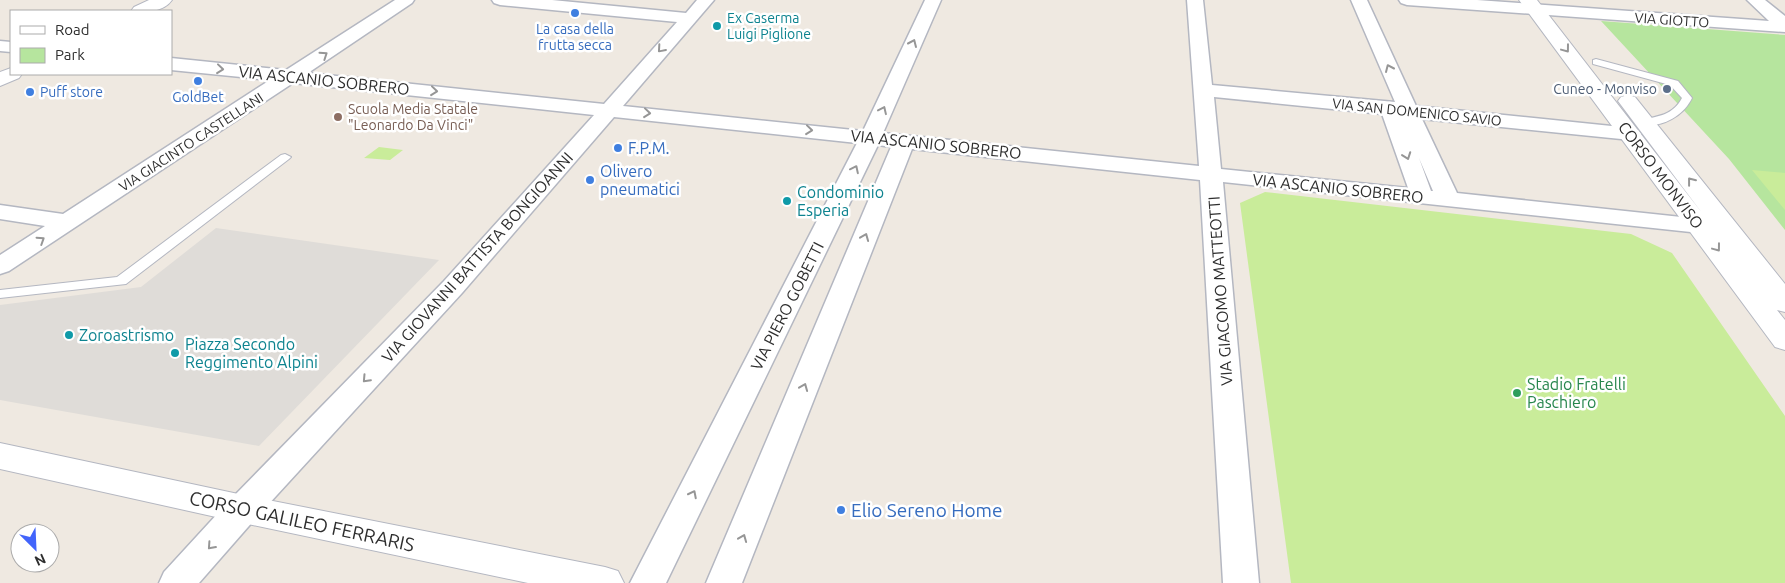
<svg xmlns="http://www.w3.org/2000/svg" width="1785" height="583" viewBox="0 0 1785 583" font-family="Ubuntu,sans-serif">
<rect width="100%" height="100%" fill="#efe9e1"/>
<path fill="#b6e59e" d="M1601,21l184,14v195l-56,-71z"/>
<path fill="#c9ec9a" d="M379,147l24,3 -13,10 -26,-2z
M1752,170l33,3v37z
M1265,192l366,42 41,19 113,163v167h-494l-51,-380z"/>
<path fill="#dfdcd8" d="M216,228l223,32 -180,186 -259,-46v-95l141,-18z"/>
<g fill="none" stroke-linecap="round" stroke-linejoin="round">
<g stroke="#b4b7c1" stroke-width="2">
<path id="service" d="M1596,59l82,22 14,17c-8,17 -30,31 -50,26l-1,-2 1,-2c17,-4 31,-5 40,-22l-12,-13 -77,-21v-4z
M285,154l6,3 -2,2 -163,125 -126,14v-8l117,-13 164,-122z"/>
</g>
<g stroke="#b4b7c1" stroke-width="3">
<path id="minor" d="M395,0h19l-2,3 -104,70 296,31 73,-82 -177,-17 -6,-2 -2,-3h60l134,13 11,-13h17l-91,106 240,25 62,-131h16l-58,133 316,33 -12,-166h16l9,85 183,17 -44,-102h16l49,106 215,22 7,2 3,4 -3,4 -7,2 -209,-21 35,74 243,26 9,2 3,5 -3,5 -9,2 -477,-51 36,401h-36l-23,-403 -288,-31 -170,434h-36l185,-436 -13,-2 -212,438h-36l227,-440 -243,-26 -152,176 -207,226 -56,64h-40l5,-11 67,-73 213,-218 150,-166 -301,-32 -284,188 -9,3v-19l45,-29 -45,-7v-14l63,9 207,-134 -99,-10v-12l115,12zM1214,97l168,17 26,74 -187,-19zM1419,158l14,33h-2z
M1399,0h78l292,21 -22,-21h18l20,16v16l-378,-27 -6,-2z
M0,41l11,1v10l-11,-1z"/>
</g>
<g stroke="#b4b7c1" stroke-width="2">
<path id="tertiary" d="M0,443l243,52 362,72 13,4 6,12h-96l-285,-60 -243,-54z"/>
</g>
<g stroke="#b4b7c1" stroke-width="2">
<path id="secondary" d="M149,0h23c-9,13 -27,12 -41,11l3,-4z
M1519,0h18l165,213 -84,-112 3,-4 7,-2 7,2 150,187v28l-8,-2 8,10v30l-10,-3z
M11,68v6h11l-3,4 -19,8v-14z"/>
</g>
<use href="#service" fill="#fff" fill-rule="evenodd"/>
<use href="#minor" fill="#fff" fill-rule="evenodd"/>
<use href="#tertiary" fill="#fff" fill-rule="evenodd"/>
<use href="#secondary" fill="#fff" fill-rule="evenodd"/>
</g>
<defs><path id="oneway-chevron" d="M-2-3.5L2.5 0L-2 3.5" fill="none" stroke-width="1.6" stroke-linecap="round" stroke-linejoin="round" transform="scale(1.25)"/></defs>
<g stroke="#969696">
<use href="#oneway-chevron" transform="translate(913 43) rotate(-66)"/>
<use href="#oneway-chevron" transform="translate(661 49) rotate(131)"/>
<use href="#oneway-chevron" transform="translate(1566 49) rotate(53)"/>
<use href="#oneway-chevron" transform="translate(324 55) rotate(-34)"/>
<use href="#oneway-chevron" transform="translate(1389 68) rotate(-114)"/>
<use href="#oneway-chevron" transform="translate(220 69) rotate(6)"/>
<use href="#oneway-chevron" transform="translate(434 91) rotate(6)"/>
<use href="#oneway-chevron" transform="translate(883 110) rotate(-65)"/>
<use href="#oneway-chevron" transform="translate(647 113) rotate(6)"/>
<use href="#oneway-chevron" transform="translate(809 130) rotate(6)"/>
<use href="#oneway-chevron" transform="translate(1407 156) rotate(70)"/>
<use href="#oneway-chevron" transform="translate(855 169) rotate(-64)"/>
<use href="#oneway-chevron" transform="translate(1691 181) rotate(-128)"/>
<use href="#oneway-chevron" transform="translate(865 237) rotate(-68)"/>
<use href="#oneway-chevron" transform="translate(41 240) rotate(-33)"/>
<use href="#oneway-chevron" transform="translate(1717 248) rotate(53)"/>
<use href="#oneway-chevron" transform="translate(366 379) rotate(133)"/>
<use href="#oneway-chevron" transform="translate(804 387) rotate(-68)"/>
<use href="#oneway-chevron" transform="translate(693 494) rotate(-63)"/>
<use href="#oneway-chevron" transform="translate(743 538) rotate(-68)"/>
<use href="#oneway-chevron" transform="translate(211 546) rotate(132)"/>
</g>
<g fill="#3f7fe0" stroke="#fff" stroke-width="2">
<circle cx="575" cy="13" r="5"/>
<circle cx="198" cy="81" r="5"/>
<circle cx="30" cy="92" r="5"/>
<circle cx="618" cy="148" r="5"/>
<circle cx="590" cy="180" r="5"/>
<circle cx="841" cy="510" r="5"/>
</g>
<g fill="#0f9aa8" stroke="#fff" stroke-width="2">
<circle cx="717" cy="26" r="5"/>
<circle cx="787" cy="201" r="5"/>
<circle cx="69" cy="335" r="5"/>
<circle cx="175" cy="353" r="5"/>
</g>
<circle fill="#5c6f8a" stroke="#fff" stroke-width="2" cx="1667" cy="89" r="5"/>
<circle fill="#8d6e63" stroke="#fff" stroke-width="2" cx="338" cy="117" r="5"/>
<circle fill="#2e9e5b" stroke="#fff" stroke-width="2" cx="1517" cy="393" r="5"/>
<g text-anchor="middle" dominant-baseline="central" stroke-width="5" stroke-linejoin="round" paint-order="stroke">
<g font-size="14" fill="#0d838f" stroke="#fff" text-anchor="start">
<text x="727" y="18">Ex Caserma<tspan x="727" dy="16">Luigi Piglione</tspan></text>
</g>
<g font-size="14" fill="#2e2e2e" stroke="#fff">
<text transform="translate(1672 20) rotate(4)">VIA GIOTTO</text>
<text transform="translate(1417 112) rotate(6)">VIA SAN DOMENICO SAVIO</text>
<text transform="translate(191 142) rotate(-33)">VIA GIACINTO CASTELLANI</text>
</g>
<g font-size="14" fill="#366cbe" stroke="#fff">
<text x="575" y="29">La casa della<tspan x="575" dy="16">frutta secca</tspan></text>
<text x="40" y="92" text-anchor="start">Puff store</text>
<text x="198" y="97">GoldBet</text>
</g>
<g font-size="14" fill="#4e5e75" stroke="#fff" text-anchor="end">
<text x="1657" y="89">Cuneo - Monviso</text>
</g>
<g font-size="14" fill="#785e54" stroke="#fff" text-anchor="start">
<text x="348" y="109">Scuola Media Statale<tspan x="348" dy="16">"Leonardo Da Vinci"</tspan></text>
</g>
<g font-size="16" fill="#2e2e2e" stroke="#fff">
<text transform="translate(324 80) rotate(6)">VIA ASCANIO SOBRERO</text>
<text transform="translate(936 144) rotate(6)">VIA ASCANIO SOBRERO</text>
<text transform="translate(1661 175) rotate(53)">CORSO MONVISO</text>
<text transform="translate(1338 188) rotate(6)">VIA ASCANIO SOBRERO</text>
<text transform="translate(477 257) rotate(-48)">VIA GIOVANNI BATTISTA BONGIOANNI</text>
<text transform="translate(1220 291) rotate(-94)">VIA GIACOMO MATTEOTTI</text>
<text transform="translate(787 306) rotate(-63)">VIA PIERO GOBETTI</text>
</g>
<g font-size="16" fill="#366cbe" stroke="#fff" text-anchor="start">
<text x="628" y="148">F.P.M.</text>
<text x="600" y="171">Olivero<tspan x="600" dy="18">pneumatici</tspan></text>
</g>
<g font-size="16" fill="#0d838f" stroke="#fff" text-anchor="start">
<text x="797" y="192">Condominio<tspan x="797" dy="18">Esperia</tspan></text>
<text x="79" y="335">Zoroastrismo</text>
<text x="185" y="344">Piazza Secondo<tspan x="185" dy="18">Reggimento Alpini</tspan></text>
</g>
<g font-size="16" fill="#27864d" stroke="#fff" text-anchor="start">
<text x="1527" y="384">Stadio Fratelli<tspan x="1527" dy="18">Paschiero</tspan></text>
</g>
<g font-size="19" fill="#366cbe" stroke="#fff" text-anchor="start">
<text x="851" y="510">Elio Sereno Home</text>
</g>
<g font-size="19" fill="#2e2e2e" stroke="#fff">
<text transform="translate(302 521) rotate(12)">CORSO GALILEO FERRARIS</text>
</g>
</g>
<rect x="10" y="10" width="162" height="65" fill="#ffffff" stroke="#ababab"/>
<rect x="20" y="26" width="25" height="8" fill="#ffffff" stroke="#ababab"/>
<text x="55" y="35" font-size="15" fill="#2e2e2e">Road</text>
<rect x="20" y="48" width="25" height="15" fill="#b6e59e" stroke="#ababab"/>
<text x="55" y="60" font-size="15" fill="#2e2e2e">Park</text>
<g transform="translate(35 548) rotate(156)"><circle r="24" fill="#ffffff" stroke="#ababab"/>
<path d="M0-4L9 19L0 12L-9 19Z" fill="#4264fb"/>
<text y="-8" font-size="14" font-weight="bold" text-anchor="middle" fill="#2e2e2e">N</text>
</g>
</svg>
